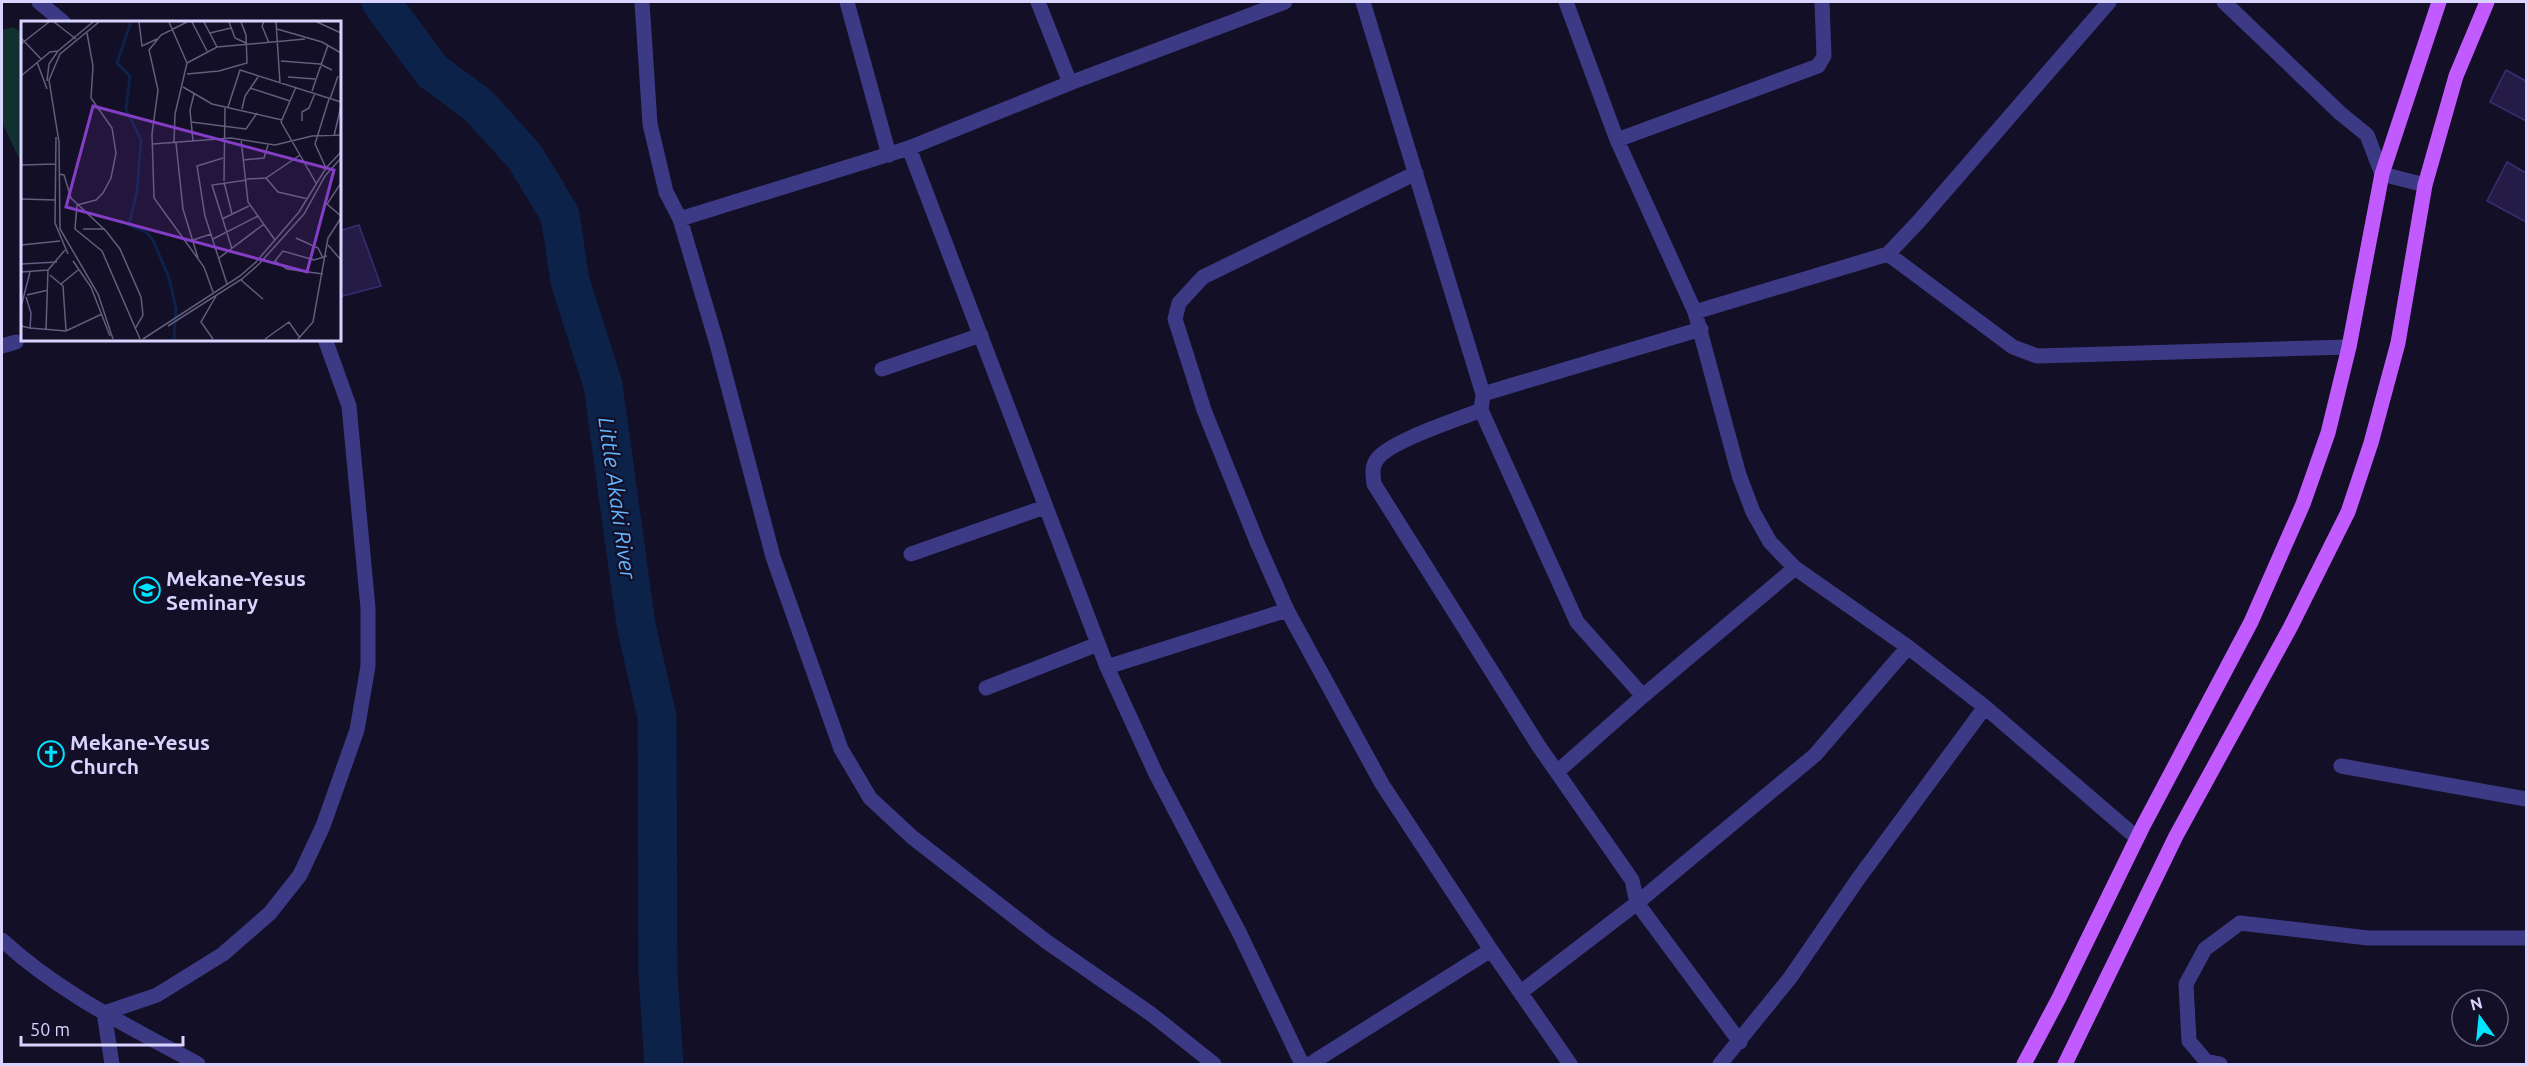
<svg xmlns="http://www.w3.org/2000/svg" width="2528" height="1066" viewBox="0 0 2528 1066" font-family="Ubuntu,sans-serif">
<rect width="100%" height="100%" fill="#130f26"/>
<path fill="#12302f" d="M13,27l9,6v131l-20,-41v-93z"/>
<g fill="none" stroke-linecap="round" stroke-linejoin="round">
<path stroke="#0c2248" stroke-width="39" d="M381,2l51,69 47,35 46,51 35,58 10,66 33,104 33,240 21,92 1,258 6,89"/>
</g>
<path fill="#241b47" stroke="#3b2d73" stroke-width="1.5" d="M2506,70l20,11v40l-36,-19z
M2507,162l19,11v49l-39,-21z
M359,225l22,61 -42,11v-66z"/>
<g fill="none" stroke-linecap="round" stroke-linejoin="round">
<path stroke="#3d3a85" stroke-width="15" d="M39,2l24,20
M642,2l8,122 16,68 14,27 37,125 56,213 68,192 29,49 42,39 135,105 104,72 63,50
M847,2l42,153
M1038,2l32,81
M1363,2l120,392
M1566,2l51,138 78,172 44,163 14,37 17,30 25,26 113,79 77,60 152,131
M2224,2l116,111 27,22 15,39 43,11
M1617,140l201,-74 6,-10 -2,-54
M909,148l198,519 49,107 83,158 63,132
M1416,173l-213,104 -24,26 -4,16 29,91 53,132 30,68 95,174 109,166 79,114
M680,219l229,-71 161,-65 215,-81
M1888,254l125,93 24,9 312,-9
M1695,312l193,-58 32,-34 189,-218
M2,346l14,-4
M882,369l99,-34
M1481,410c-24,10 -88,30 -103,48 -7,8 -5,17 -4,26l164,261 94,135 5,23 103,139
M911,554l134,-47
M1107,667l180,-57
M986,688l112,-44
M1643,696l-66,-74 -96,-212 2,-16 218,-65
M2341,766l185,33
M1557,772l86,-76 152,-128
M2,940c57,53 128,87 196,124
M1521,992l116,-89 178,-148 93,-108
M104,1013l53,-18 66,-41 47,-41 30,-38 23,-49 34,-96 11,-64v-58l-19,-202 -24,-67
M104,1013l8,51
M1310,1064l181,-114
M1720,1064l70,-86 68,-99 127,-172
M2220,1064l-14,-3 -17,-20 -3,-57 19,-35 35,-26 128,15h158"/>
<path stroke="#c25bff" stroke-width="15" d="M2024,1064l35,-66 84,-172 108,-204 52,-118 25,-71 21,-86 33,-173 57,-172
M2065,1064l111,-228 115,-210 57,-114 23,-69 27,-100 27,-158 31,-109 31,-74"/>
</g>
<defs>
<g id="school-ring" transform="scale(1.35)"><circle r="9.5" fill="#130f26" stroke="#00e5ff" stroke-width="1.5"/><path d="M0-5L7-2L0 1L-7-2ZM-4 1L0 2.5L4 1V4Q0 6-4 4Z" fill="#00e5ff"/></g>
<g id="church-ring" transform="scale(1.35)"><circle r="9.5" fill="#130f26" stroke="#00e5ff" stroke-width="1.5"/><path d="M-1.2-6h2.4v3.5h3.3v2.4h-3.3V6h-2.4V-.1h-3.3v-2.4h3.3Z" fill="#00e5ff"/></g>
</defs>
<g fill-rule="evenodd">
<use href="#school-ring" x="147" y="590"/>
<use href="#church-ring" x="51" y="754"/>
</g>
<g text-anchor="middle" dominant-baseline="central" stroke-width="4.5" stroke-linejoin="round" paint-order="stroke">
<g font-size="21" font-weight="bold" fill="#d9d4ff" stroke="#130f26" text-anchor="start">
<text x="166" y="578">Mekane-Yesus<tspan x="166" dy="24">Seminary</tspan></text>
<text x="70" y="742">Mekane-Yesus<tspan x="70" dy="24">Church</tspan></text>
</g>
<g font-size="22" font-style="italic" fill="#62b6ff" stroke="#130f26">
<text transform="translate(618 498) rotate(82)">Little Akaki River</text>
</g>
</g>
<g transform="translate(21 21)">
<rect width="320" height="320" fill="#130f26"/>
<path fill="none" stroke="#0c2248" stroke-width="3" d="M110,1l-14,41 13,13 -4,33 15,31 -4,51 -8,34 17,7 7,8 16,38 7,30 -2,31"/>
<path fill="none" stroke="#625e7d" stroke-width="1.5" d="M33,1l22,17M78,1l-39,32 -11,26 10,62 1,87 38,65 15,45M118,1l3,24 15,-7M148,1l18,41 -12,51 -1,28M166,1l-26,13 -12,15 9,40 -6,44 2,64 50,69 9,25M171,1l15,29M183,1l13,25M208,1l6,16 11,5M243,1l-2,4 7,17M255,1l4,61M296,1l24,11M256,8l45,13 19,11M189,12l21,-5M0,17l20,21M0,23l28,-22M260,40l39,3 12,6M16,41l10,27M166,42l30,-16 88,-8M166,53l32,-3 28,-8 -1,-28 -5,-13M0,55l29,-24 8,-1M267,56l27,2M26,60l2,-17 9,-13 35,-29M162,66l29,17 70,16M275,66l-15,35 35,61M229,67l40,13M291,70l16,-46M309,78l8,-23M207,86l12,-37 101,32M221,88l3,-13 13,-19M281,100v-9l7,-4 6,-15M170,101l55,7 11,-16M313,115l7,-30M35,116l-1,86 13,31M220,118l7,63 27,38M172,120l-3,-31 4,-16M155,122l7,66 15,49M132,123l78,-6 44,7 37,-9 29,-1M202,137l-26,8 8,50 22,68M222,139l21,-2 4,-13M0,144l34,-1M305,147l-11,-24 14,-45M38,153l5,1 7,23 35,33 14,18 21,48 2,18 -8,14M245,157l12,14 30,7M226,158l19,-1 34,-23M203,160l1,-74M203,161l8,32M320,162l-14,21 14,12M0,178l34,1M56,184l19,-5 7,-7 8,-15 5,-25 -4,-25 -21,-30 2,-32 -6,-33M56,184l-2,24 27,22 38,88M201,198l27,-13M62,208h22M275,217l22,10 5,10M192,218l45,-23M169,220l21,-7M0,224l39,-4M307,224l13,15M211,228l-20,-64 35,-5M198,237l45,-34M52,240l18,26 19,49M0,243l36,-2M0,251l27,-2 17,-20M302,253l-36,-5 -12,-8 8,-10 31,9 13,-4M29,254l13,11 3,44M220,259l22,19M40,263l17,-14M6,274l21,-5M0,286l9,-35M0,305l9,2 1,-15 -5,-16M147,305l74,-47 17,-15 45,-50 21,-38 16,-18M9,307l36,3 36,-17M25,309l2,-60M122,318l97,-63 16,-14 43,-50 27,-44 15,-16M192,318l-12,-17 15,-26M244,318l24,-17 11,16M277,318l15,-17 15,-84 13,-20"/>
<path fill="#843dc5" fill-opacity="0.15" stroke="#843dc5" stroke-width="3" d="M72,85l241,64 -27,102 -241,-65z"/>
<rect width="320" height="320" fill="none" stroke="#d9d4ff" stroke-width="3"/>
</g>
<rect width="2528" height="1066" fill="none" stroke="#d9d4ff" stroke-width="6"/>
<g transform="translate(2480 1018) rotate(345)"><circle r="28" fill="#130f26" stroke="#625e7d" stroke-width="1.5"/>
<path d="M0-4.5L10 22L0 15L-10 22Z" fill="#00e5ff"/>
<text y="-9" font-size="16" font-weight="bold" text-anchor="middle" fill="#d9d4ff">N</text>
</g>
<path d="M21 1036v9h162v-9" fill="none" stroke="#d9d4ff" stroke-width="3"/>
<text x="30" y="1036" font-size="18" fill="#d9d4ff" stroke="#130f26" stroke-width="4.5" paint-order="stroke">50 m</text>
</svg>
